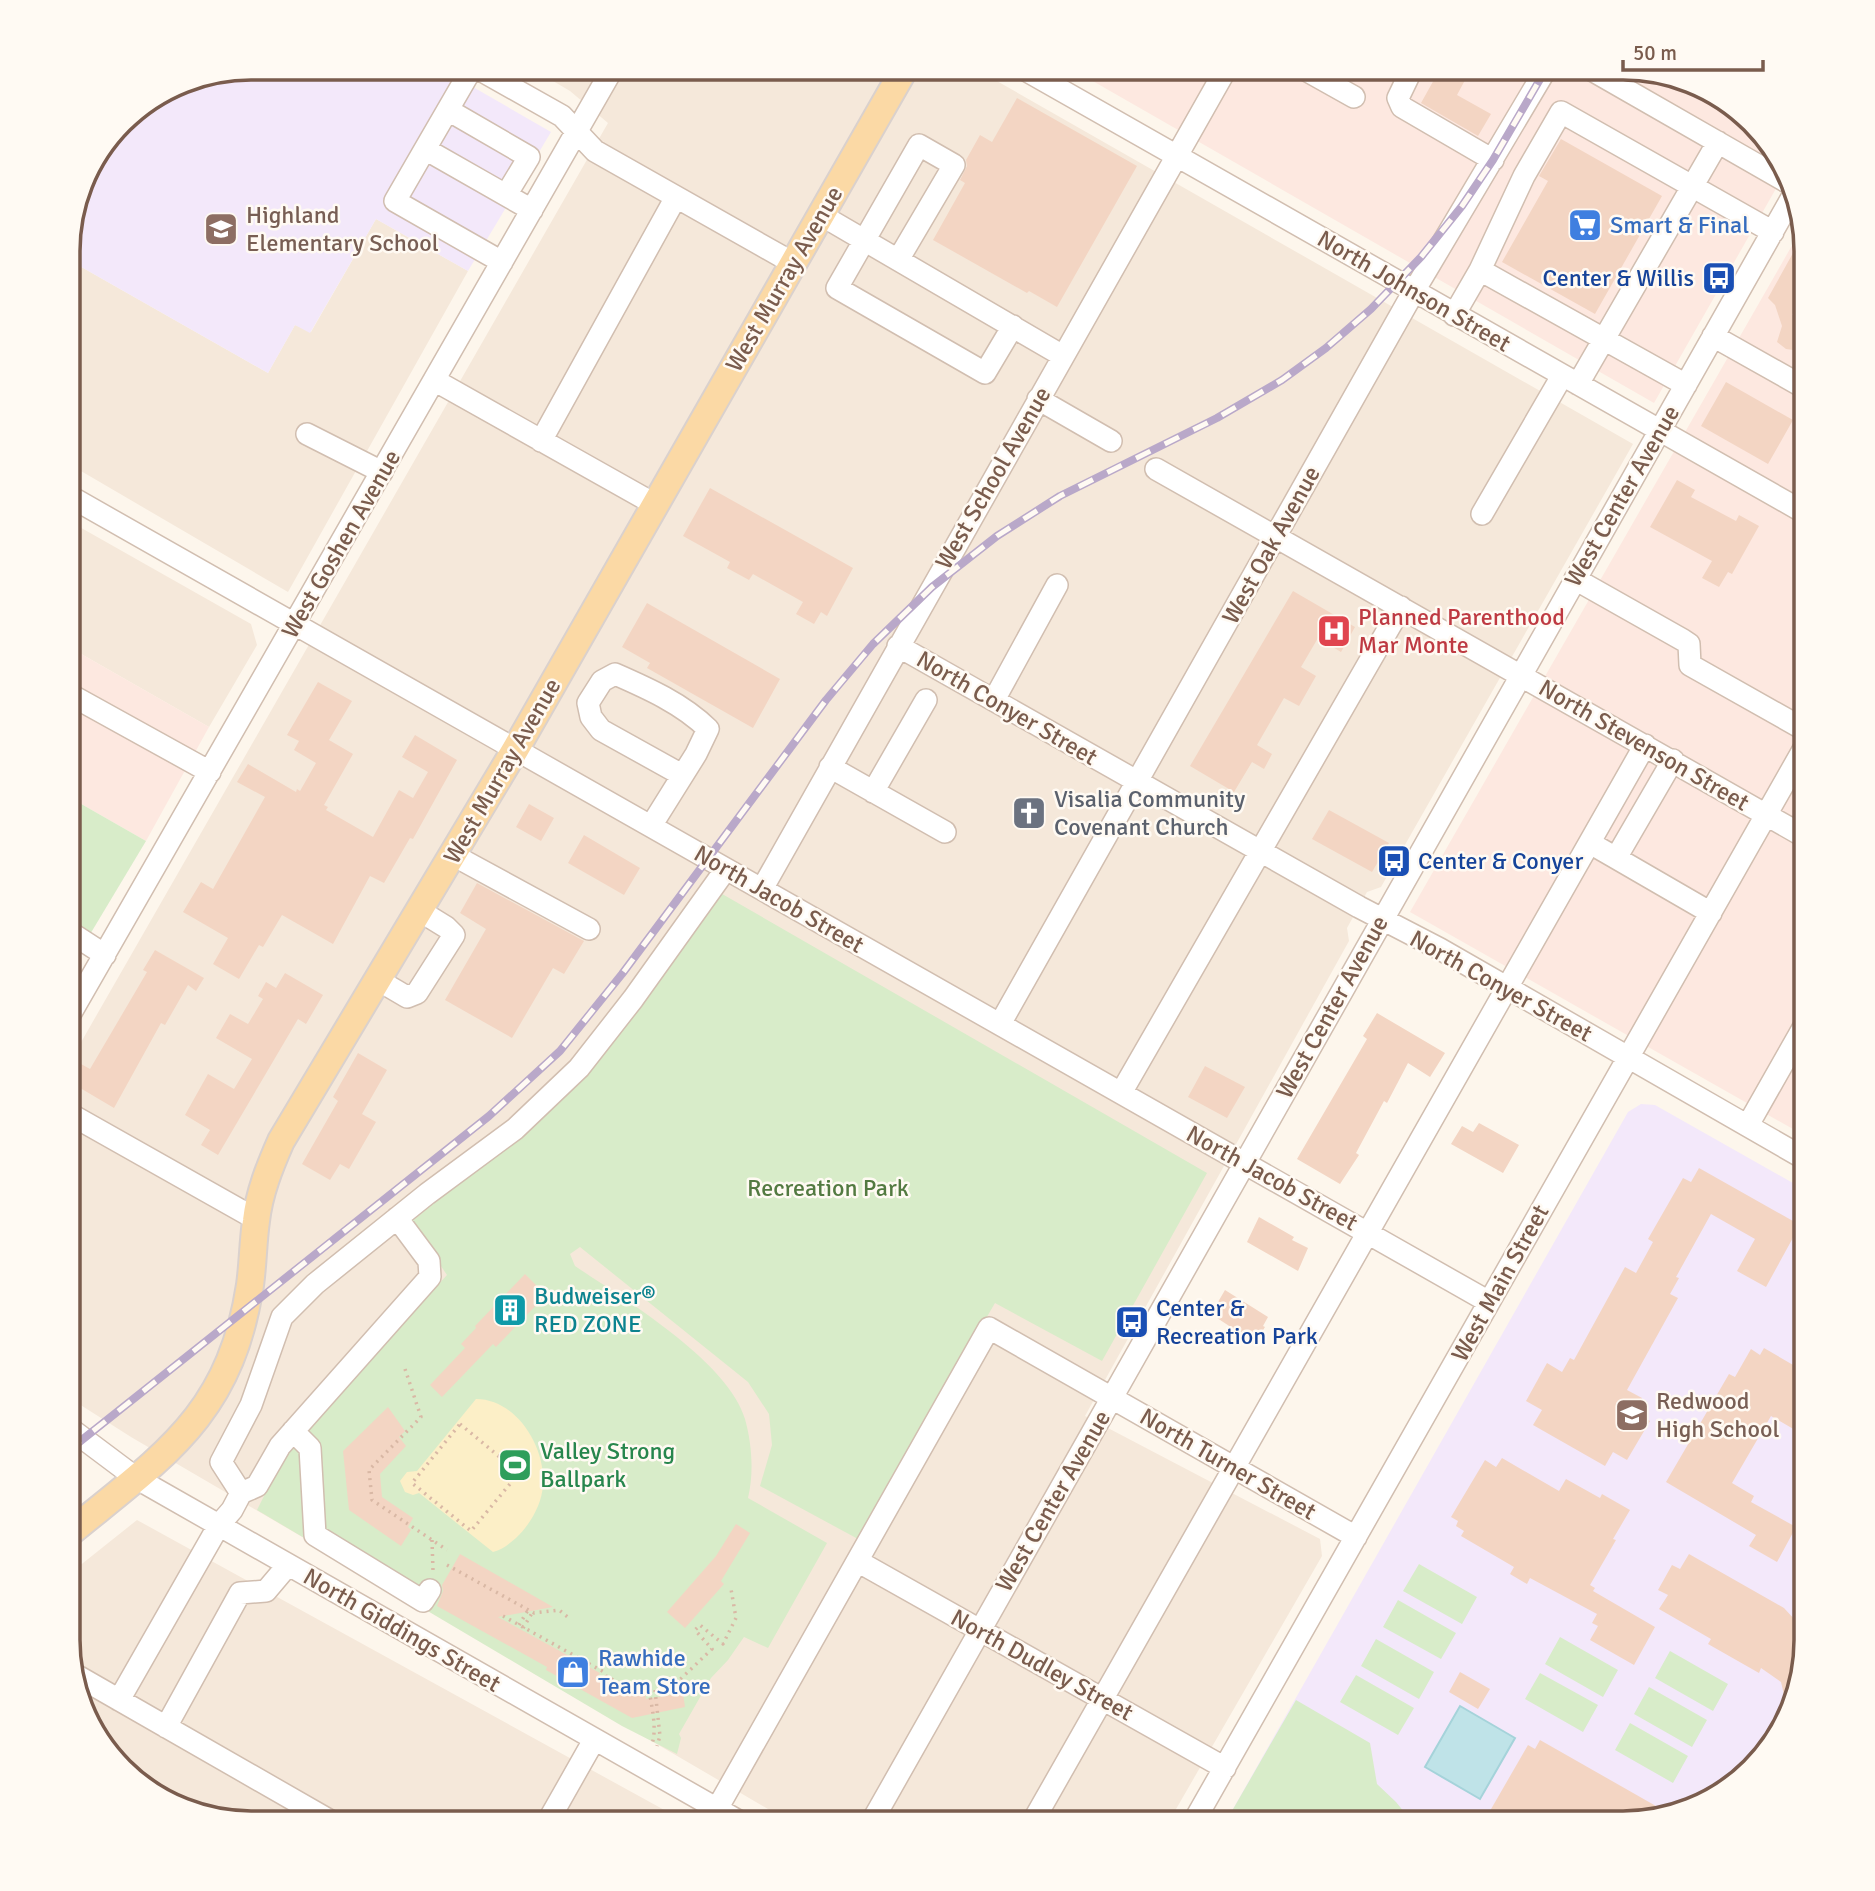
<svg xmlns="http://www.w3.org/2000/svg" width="1875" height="1891" viewBox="0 0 1875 1891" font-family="Signika,sans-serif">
<rect width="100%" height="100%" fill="#fdf6ec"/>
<path fill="#f5e8da" d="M531,68h443l659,376 -252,443 -14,5 -20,36 2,13 -264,475 235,123 2,17 -154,267h-376l-661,-386 -63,-40v-332l540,-942 -38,-32z
M376,219l92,52 -180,321 -219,-128v-204l199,113 27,-48 16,7z
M69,521l182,103 6,21 -48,82 -140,-80z
M137,1520l551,303h-436l-81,-19 -57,-44 -36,-61 -10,-59v-65z"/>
<path fill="#fde8e0" d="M1070,68l565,1 70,18 56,44 25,40 -132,232z
M1802,228l5,24v885l-397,-225z
M69,647l140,80 -63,114 -77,-44z"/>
<path fill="#f3e8fa" d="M252,68h188l111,64 -83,139 -92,-52 -66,114 -15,-8 -27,48 -199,-113v-21l18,-68 44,-57 51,-32z
M1641,1104l14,1 152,86v448l-19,81 -44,57 -51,32 -69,14h-399l403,-711z"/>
<path fill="#d8ecc9" d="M69,797l77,44 -78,130z
M710,887l497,286 -105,188 -107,-58 -137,236 -98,-53 12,-41 -3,-31 -21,-32 -168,-135 -10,7 5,12c49,33 153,95 170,153 7,25 9,54 3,79l79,45 -59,105 -24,-11 -16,23 -17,18 -32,56 2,4 -4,16 -55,-28 -365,-216 30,-60 160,-175 -36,-53 70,-57 42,-52 92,-100z
M1419,1564l58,33 -15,27 -59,-33z
M1398,1600l58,33 -15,26 -58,-32z
M1560,1637l58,33 -15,27 -58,-33z
M1376,1639l58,33 -15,27 -58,-33z
M1670,1651l58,33 -15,27 -58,-33z
M1540,1673l58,32 -15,27 -58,-33z
M1356,1675l58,33 -16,27 -58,-33z
M1649,1687l58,33 -15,27 -58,-33z
M1296,1700l74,43 7,41 19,18 17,21h-188z
M1630,1723l58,33 -15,27 -58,-33z"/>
<path fill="#fcefc7" d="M476,1399c41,0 70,49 67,86 -1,19 -13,40 -27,53 -7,6 -14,12 -23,14l-74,-59 -6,2 -8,-3 -5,-11 7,-9 10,-1z"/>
<path fill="#bfe3e8" stroke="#a5d3da" stroke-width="2" d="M1460,1706l55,32 -35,61 -55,-32z"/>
<path fill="#f3d5c3" d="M1440,69h31l-14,26 34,19 -13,22 -57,-33z
M1017,98l120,68 -80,141 -28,-16 -2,2 -94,-53 32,-57 -5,-3 7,-14 -1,-6 14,-25 12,7z
M1561,139l101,57 -67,118 -93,-52 46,-81 -9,-5z
M1803,235l4,16v38l-15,26 15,2v35l-21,-3 -9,-7 5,-16 -7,-21 -7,-7z
M1726,382l67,38 -25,44 -67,-38z
M1677,480l18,10 -4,7 45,24 3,-6 20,11 -27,48 -4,-2 -9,15 -17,-9 10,-17 -62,-34z
M710,488l143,80 -26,48 -6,-4 -7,12 -18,-10 7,-12 -50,-28 -4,6 -22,-12 3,-6 -47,-26z
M1293,591l62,36 -14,25 -23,-14 -17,29 15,9 -17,30 -15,-8 -27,47 15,9 -8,15 -12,-7 -18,30 -44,-26z
M647,603l133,76 -27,49 -106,-60 3,-5 -28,-16z
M318,682l34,19 -23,39 24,14 -29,51 4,2 -2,3 47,27 26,-47 14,8 15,-26 -26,-15 13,-22 42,25 -44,79 -3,-1 -26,45 -14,-7 -37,68 -51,-29 -19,32 -4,-2 -20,34 -26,-15 15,-26 -45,-26 18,-30 12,7 52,-92 -28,-15 11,-18 48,28 1,-3 3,2 16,-28 -22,-13 5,-9 -12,-6z
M529,804l25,14 -13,23 -25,-14z
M1329,810l60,33 -17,29 -60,-33z
M584,835l56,33 -16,27 -56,-32z
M477,883l107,58 -20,33 -11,-6 -41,70 -67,-38 41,-71 -26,-16z
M155,950l49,28 -8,13 -8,-6 -23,40 -4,-2 -47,85 -44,-26 11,-18 9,5 57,-97 -4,-2z
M285,973l38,22 -17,29 -8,-5 -80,136 -17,-10 9,-15 -25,-15 23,-41 26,15 18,-30 -36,-21 14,-24 18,10 15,-25 -5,-3 8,-14 10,6z
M1377,1013l68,40 -15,24 -22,-14 -21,40 -3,-2 -28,52 3,2 -19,29 -43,-25 70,-120 -4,-3z
M358,1053l29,17 -25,44 14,8 -27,47 -9,-5 -10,16 -28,-16 36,-63 -5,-4z
M1205,1066l40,21 -18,31 -39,-21z
M1479,1123l40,22 -16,28 -52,-29 11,-18 11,6z
M1699,1168l101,57 -34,62 -29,-16 18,-32 -44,-25 -35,63 3,1 -9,16 8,4 -51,92 15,8 -5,8 7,5 -2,5 8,5 -23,39 -14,-8 -8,14 -72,-41 9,-15 -16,-9 21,-38 15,9 8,-14 4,2 51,-93 11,6 17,-31 -5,-3 35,-61 8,4z
M1259,1217l35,20 -2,3 16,8 -10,23 -51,-29z
M525,1274l21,21 -50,52 -3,-3 -51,53 -12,-12 35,-37 -4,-4 15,-16 -1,-2z
M1225,1290l43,27 -5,9 2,1 -10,16 -44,-29z
M1764,1348l43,25v64l-36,-21 -39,67 22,13 -3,6 45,25 -19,35 -28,-16 7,-11 -90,-53 63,-108 6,3 16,-28 9,6z
M388,1407l17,24 -6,6 7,9 -26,28 2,23 31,21 -5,9 3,3 -10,16 -52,-36 -6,-59z
M1502,1458l57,33 7,-12 34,19 2,-4 28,16 -17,29 3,1 -26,45 5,3 -2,3 62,36 -21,38 -44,-25 8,-14 -6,-3 5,-9 -67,-36 -3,6 -17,-10 4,-7 -53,-31 3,-5 -8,-5 2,-5 -7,-4 34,-57 11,7z
M736,1524l14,9 -29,48 3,3 -39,44 -18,-16 49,-56z
M460,1554l93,53 -55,10 102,56 -2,3 34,19 13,-2 1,6 37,-6 2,14 -53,11 -86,-48 1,-3 -110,-61 6,-15 -1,-6z
M1689,1554l95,54 23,25 -18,83 -8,-34 -20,-14 -2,5 -51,-29 3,-5 -52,-30 9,-14 -10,-5 14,-25 8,4z
M1460,1672l30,17 -12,20 -29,-17z
M1540,1740l130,74 -47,9h-140l45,-78 7,4z"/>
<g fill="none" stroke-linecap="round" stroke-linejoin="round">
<g stroke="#d1beb0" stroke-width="24">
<path id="minor" d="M472,68l-47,81 107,61
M477,68l85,48 33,35 198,112
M1022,68l785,446
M1304,69l50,28
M1412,69l-14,29 4,9 91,53
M1590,69l204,117
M448,110l81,47 -23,38
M425,149l-30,52 107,61
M821,215l242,141
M898,260l56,-95 -35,-20 -82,143 148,85 28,-47
M1454,315l26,-45
M1713,336l94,53
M434,380l222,125
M1578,384l140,-242
M1686,385l-206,-115 44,-94 37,-64 212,120
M1038,399l73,42
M307,434l75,38
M541,441l135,-244
M1156,469l651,369
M69,496l1420,806
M1482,514l80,-138
M1575,579l108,61 6,4 1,21 117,66
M898,646l461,261 81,42 367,211
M69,694l141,78
M994,700l63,-115
M830,767l115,65
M873,792l53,-92
M651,826l45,-72 12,-25c-25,-25 -61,-41 -93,-55l-13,7 -14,22 3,14 10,13 81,45
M1590,843l26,15 57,-98
M453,855l136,74
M1616,858l95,55
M762,889l464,-820
M68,931l37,24
M378,980l29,17 10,-4 37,-58 -8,-8 -26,-16
M68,1018l545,-950
M1000,1024l414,-733 132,-222
M1121,1093l280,-486
M68,1113l188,106
M1748,1125l59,-104
M68,1427l68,51 606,345
M293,1431l17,17 5,87 108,66 7,-11
M241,1493l-20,-31 30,-57 31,-88 33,-33 112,-90 88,-65 64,-61 54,-69 93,-130
M859,1562l366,206
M74,1674l260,149
M119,1700l100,-175 13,-15 9,-17 16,-7 23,-40 150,-169 -1,-16 -32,-43
M166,1727l74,-134 26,-2 22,-26
M547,1823l47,-83
M709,1823l280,-495 367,209
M871,1823l924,-1631
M1032,1823l613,-1078
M1193,1823l614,-1080"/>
</g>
<g stroke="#dad1cd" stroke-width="30">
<path id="major" d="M68,1534c95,-78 162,-118 182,-249 3,-21 3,-43 6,-64 3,-28 14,-55 25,-80l234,-391 390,-682"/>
</g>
<path stroke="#d9b8a5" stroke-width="3.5" stroke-dasharray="2 5" stroke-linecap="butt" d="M405,1369l16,48 -52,53 3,30 75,50
M460,1424l59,49 -48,58 -59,-48z
M432,1540l1,31
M447,1565l87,48 25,-3 10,8
M503,1616l101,56 2,4 29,16 34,-2 43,-41 -17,-19 5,-5 23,19 13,-26 -5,-29
M519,1625l9,-15
M523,1628l9,-15
M655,1690l5,46 -3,10
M649,1691c3,16 8,38 3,53"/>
<use href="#minor" stroke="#fff" stroke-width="21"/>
<use href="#major" stroke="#fbd9a5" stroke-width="26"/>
<g stroke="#b9a8c9" stroke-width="8">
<path id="rail" d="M68,1451l421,-335 71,-65 62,-77 204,-274 47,-56 59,-57 65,-51 63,-40 157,-78 65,-38 44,-32 45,-39 50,-52 41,-51 31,-46 53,-91"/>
</g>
<use href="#rail" stroke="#fffaf3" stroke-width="5" stroke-dasharray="16" stroke-linecap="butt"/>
</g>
<defs>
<g id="supermarket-square" transform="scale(1.75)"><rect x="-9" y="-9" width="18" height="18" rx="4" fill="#3f7fe0" stroke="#fffaf3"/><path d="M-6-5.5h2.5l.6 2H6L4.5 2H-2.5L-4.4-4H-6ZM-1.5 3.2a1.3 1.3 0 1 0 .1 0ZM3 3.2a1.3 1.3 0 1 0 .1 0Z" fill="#fff"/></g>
<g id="school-square" transform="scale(1.75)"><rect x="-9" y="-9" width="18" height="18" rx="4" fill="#8d6e63" stroke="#fffaf3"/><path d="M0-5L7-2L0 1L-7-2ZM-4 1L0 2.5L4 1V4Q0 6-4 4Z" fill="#fff"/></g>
<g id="bus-square" transform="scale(1.75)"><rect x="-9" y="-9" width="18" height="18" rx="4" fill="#1a4fb4" stroke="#fffaf3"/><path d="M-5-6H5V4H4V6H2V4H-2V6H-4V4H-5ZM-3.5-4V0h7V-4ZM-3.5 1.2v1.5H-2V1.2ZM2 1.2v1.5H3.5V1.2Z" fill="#fff"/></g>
<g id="hospital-square" transform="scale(1.75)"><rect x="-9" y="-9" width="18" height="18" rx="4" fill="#e0444e" stroke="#fffaf3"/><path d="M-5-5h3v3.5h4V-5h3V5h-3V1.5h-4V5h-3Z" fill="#fff"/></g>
<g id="church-square" transform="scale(1.75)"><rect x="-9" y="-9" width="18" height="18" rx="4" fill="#6b7280" stroke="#fffaf3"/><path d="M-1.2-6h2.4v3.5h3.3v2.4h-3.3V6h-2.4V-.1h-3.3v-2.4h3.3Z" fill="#fff"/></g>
<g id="building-square" transform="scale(1.75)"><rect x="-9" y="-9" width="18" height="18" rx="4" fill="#0f9aa8" stroke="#fffaf3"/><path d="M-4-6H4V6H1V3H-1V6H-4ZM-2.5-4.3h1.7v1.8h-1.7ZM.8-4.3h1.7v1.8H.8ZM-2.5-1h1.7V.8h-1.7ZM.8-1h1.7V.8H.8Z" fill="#fff"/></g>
<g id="stadium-square" transform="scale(1.75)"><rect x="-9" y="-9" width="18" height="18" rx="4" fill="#2e9e5b" stroke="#fffaf3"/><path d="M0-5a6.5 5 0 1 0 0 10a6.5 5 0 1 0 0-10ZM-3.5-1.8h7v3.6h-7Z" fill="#fff"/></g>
<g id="shop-square" transform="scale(1.75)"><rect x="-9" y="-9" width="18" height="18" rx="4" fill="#3f7fe0" stroke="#fffaf3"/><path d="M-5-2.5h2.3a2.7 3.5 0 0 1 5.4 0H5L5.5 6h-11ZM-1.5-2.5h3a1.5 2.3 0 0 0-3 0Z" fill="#fff"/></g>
</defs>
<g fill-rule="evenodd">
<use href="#supermarket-square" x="1585" y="225"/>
<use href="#school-square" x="221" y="229"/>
<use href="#bus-square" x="1719" y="278"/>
<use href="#hospital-square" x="1334" y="631"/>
<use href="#church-square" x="1029" y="813"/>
<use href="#bus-square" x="1394" y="861"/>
<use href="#building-square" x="510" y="1310"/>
<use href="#bus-square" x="1132" y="1322"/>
<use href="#school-square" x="1632" y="1415"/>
<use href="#stadium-square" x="515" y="1465"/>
<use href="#shop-square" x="573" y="1672"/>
</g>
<g text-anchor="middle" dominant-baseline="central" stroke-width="5" stroke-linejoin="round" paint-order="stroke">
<g font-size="24" fill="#785e54" stroke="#fffaf3" text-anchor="start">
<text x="246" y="215">Highland<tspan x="246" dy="28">Elementary School</tspan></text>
<text x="1656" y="1401">Redwood<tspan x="1656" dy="28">High School</tspan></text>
</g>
<g font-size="24" fill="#366cbe" stroke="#fffaf3" text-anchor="start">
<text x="1610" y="225">Smart &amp; Final</text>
<text x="598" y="1658">Rawhide<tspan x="598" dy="28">Team Store</tspan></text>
</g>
<g font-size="24" fill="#164399" stroke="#fffaf3" text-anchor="start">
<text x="1694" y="278" text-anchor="end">Center &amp; Willis</text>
<text x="1418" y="861">Center &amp; Conyer</text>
<text x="1156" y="1308">Center &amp;<tspan x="1156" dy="28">Recreation Park</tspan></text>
</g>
<g font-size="24" fill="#7a5c4d" stroke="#fffaf3">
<text transform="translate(784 279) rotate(-60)">West Murray Avenue</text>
<text transform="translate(1414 291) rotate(30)">North Johnson Street</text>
<text transform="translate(993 478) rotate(-60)">West School Avenue</text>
<text transform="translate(1622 496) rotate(-60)">West Center Avenue</text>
<text transform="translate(341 544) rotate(-60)">West Goshen Avenue</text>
<text transform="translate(1271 545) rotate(-61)">West Oak Avenue</text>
<text transform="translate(1007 708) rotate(30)">North Conyer Street</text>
<text transform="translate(1644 745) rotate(30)">North Stevenson Street</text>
<text transform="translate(502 771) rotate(-60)">West Murray Avenue</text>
<text transform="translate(779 899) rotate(30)">North Jacob Street</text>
<text transform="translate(1501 986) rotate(29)">North Conyer Street</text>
<text transform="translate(1332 1007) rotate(-61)">West Center Avenue</text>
<text transform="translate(1272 1178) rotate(29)">North Jacob Street</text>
<text transform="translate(1500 1283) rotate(-61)">West Main Street</text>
<text transform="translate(1228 1464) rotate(30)">North Turner Street</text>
<text transform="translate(1053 1501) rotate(-60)">West Center Avenue</text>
<text transform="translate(402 1630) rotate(30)">North Giddings Street</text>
<text transform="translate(1042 1665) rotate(29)">North Dudley Street</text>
</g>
<g font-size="24" fill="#be3a42" stroke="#fffaf3" text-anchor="start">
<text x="1358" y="617">Planned Parenthood<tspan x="1358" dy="28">Mar Monte</tspan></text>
</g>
<g font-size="24" fill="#5b616d" stroke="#fffaf3" text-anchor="start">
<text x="1054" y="799">Visalia Community<tspan x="1054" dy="28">Covenant Church</tspan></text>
</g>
<g font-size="24" fill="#537a41" stroke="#fffaf3">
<text x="828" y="1188">Recreation Park</text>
</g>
<g font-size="24" fill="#0d838f" stroke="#fffaf3" text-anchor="start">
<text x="534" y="1296">Budweiser®<tspan x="534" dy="28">RED ZONE</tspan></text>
</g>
<g font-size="24" fill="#27864d" stroke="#fffaf3" text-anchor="start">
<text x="540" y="1451">Valley Strong<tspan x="540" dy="28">Ballpark</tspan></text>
</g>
</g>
<path d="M0 0H1875V1891H0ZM251 80H1623A171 171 0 0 1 1794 251V1640A171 171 0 0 1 1623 1811H251A171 171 0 0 1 80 1640V251A171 171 0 0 1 251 80Z" fill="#fffaf3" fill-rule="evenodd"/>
<path fill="none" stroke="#7a5c4d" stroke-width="3.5" d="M251 80H1623A171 171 0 0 1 1794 251V1640A171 171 0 0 1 1623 1811H251A171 171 0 0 1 80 1640V251A171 171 0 0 1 251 80Z"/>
<path d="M1623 60v10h140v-10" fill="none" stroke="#7a5c4d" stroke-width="3.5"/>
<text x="1633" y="60" font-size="21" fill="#7a5c4d" stroke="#fffaf3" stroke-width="5" paint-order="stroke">50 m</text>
</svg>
